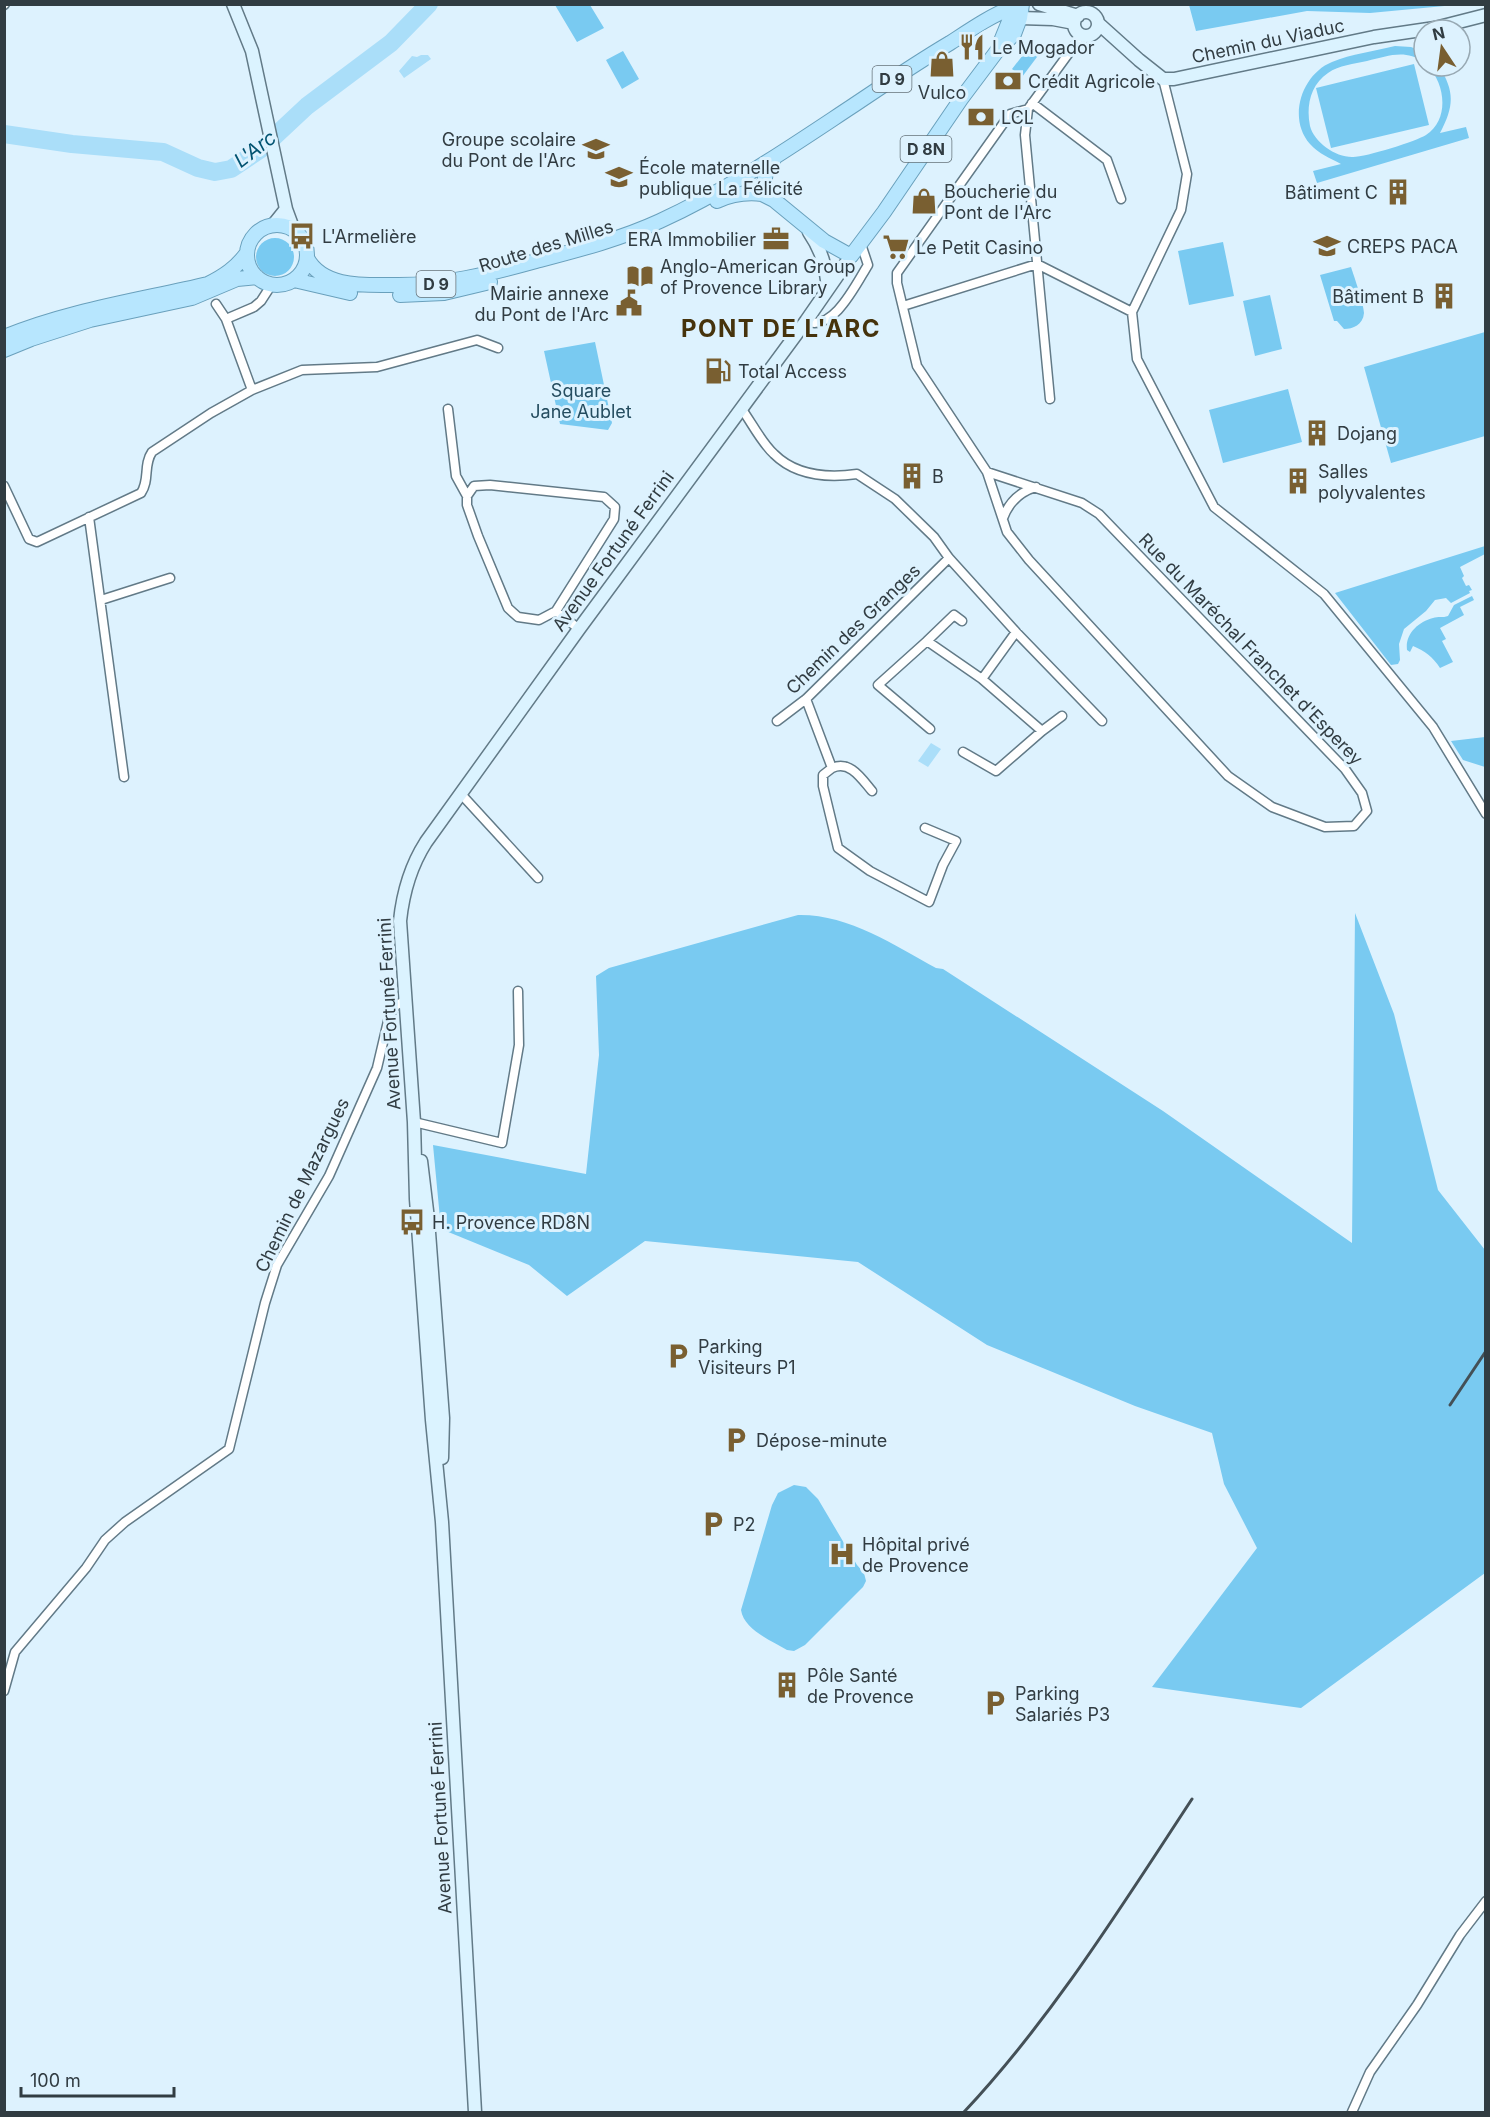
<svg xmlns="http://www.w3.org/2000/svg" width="1490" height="2117" viewBox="0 0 1490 2117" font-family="Inter,sans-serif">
<rect width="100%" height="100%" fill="#ddf2fe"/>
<path fill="#79caf1" d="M555,5h35l14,23 -27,14z
M1189,5v-1l266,1 -85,8 -63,-2 -111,20z
M1030,46l10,7 -18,24 -10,-8z
M1395,46l16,1 13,5v10c-19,-13 -36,-6 -57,-1 -13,3 -28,4 -39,12 -18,12 -22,34 -18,53 4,16 25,31 42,31 11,1 65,-16 74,-22 24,-16 19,-51 2,-69h11c16,26 15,40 1,67l26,-6 3,11 -152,45 -4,-12 28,-7c-11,-6 -22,-10 -31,-20 -23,-26 -8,-70 22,-82 19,-8 43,-11 63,-16z
M623,51l16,28 -17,10 -16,-29z
M1414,64l15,61 -98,23 -15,-60z
M256 257a19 19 0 1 1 38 0a19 19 0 1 1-38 0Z
M1223,242l11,54 -45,9 -11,-54z
M1351,267c3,9 13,38 13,46 -1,12 -11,16 -20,16l-7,-8h-3l-14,-46z
M1270,295l12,54 -27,7 -12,-55z
M1485,332v104l-94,27 -27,-96z
M595,342l17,81 -4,7 -48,-6 -16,-73z
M1288,389l14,53 -79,21 -14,-53z
M1485,546v8l-25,13 4,9 -2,2 4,8 3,-1 3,5 -3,1 1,2 -19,10 -5,-5 -11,2 -9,11 -22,18 -5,15 1,16 -2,4 -7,1 -56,-72z
M1472,596l2,4 -14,7 4,8 -24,13 6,11 -4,2 11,21 -13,6c-7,-11 -15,-17 -27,-22l-3,6 -3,-2c-2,-16 11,-28 26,-32 5,-2 10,0 15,-2l6,-11z
M1485,737v30l-22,-7 -12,-19z
M1355,913l39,101 44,176 47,60v323l-184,135 -149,-21 105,-139 -33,-64 -12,-51 -77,-27 -148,-61 -129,-83 -213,-21 -78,55 -38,-31 -88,-36 -8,-84 153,29 13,-119 -3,-79 13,-8 189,-53c50,-1 96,30 138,53l7,1 220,142 189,132z
M794,1485l12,2 12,12 39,66 7,8 2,8 -3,6 -58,58 -11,6 -7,-1c-16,-10 -43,-20 -46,-40l31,-105 6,-12z"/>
<path fill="#aadef9" d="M421,55h7l3,4 -27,19 -5,-7 13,-15 5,1z
M931,743l10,6 -13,18 -10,-6z"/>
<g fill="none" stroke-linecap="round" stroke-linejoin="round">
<path stroke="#aadef9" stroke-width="18" d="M4,134l68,10 91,8 35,16 17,4 16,-3 30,-20 46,-43 84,-63 38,-39"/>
<g stroke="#627a87" stroke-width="11">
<path id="street" d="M4,5l1,-1
M1163,79l24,95 -6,36 -49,102 5,47 77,148 110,87 109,133 53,87
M1032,103l75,57 14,39
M1028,109l-3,26 25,264
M272,284l-11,17 -7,6 -28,12 26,71 50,-20 75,-3 100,-27 21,8
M216,304l10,15
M903,306l134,-42 95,48
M806,321c27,12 50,-37 62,-56l-7,-21
M741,408c11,15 20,34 33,46 22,22 54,24 83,20l38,25 39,38 15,21 67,74 86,89
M448,409l8,67 11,20
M987,472l95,31 17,11 246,255 17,24 5,18 -13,15 -29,1 -53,-20 -44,-31 -199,-216 -22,-28 -20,-60 -70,-106 -20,-83v-10l113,-159 18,-5 49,-67 2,-8
M490,485l114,12 11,10 -1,12 -58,92 -17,9 -21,-3 -10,-9 -30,-72 -11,-31v-9l7,-10z
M4,486l25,53 8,3 104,-49c9,-13 2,-28 11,-41l59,-39 41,-23
M89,517l35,260
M1003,518c6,-16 16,-26 33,-31
M101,600l69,-22
M556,611l23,18
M927,641l27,-26 8,6
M806,699l26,69 -9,7v11l15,62 32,23 59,31 14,-37 13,-24 -31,-13
M777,721l29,-22 143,-141
M930,729l-52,-44 49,-44 55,38
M1042,731l20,-15
M963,752l33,19 46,-40 -60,-52 34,-47
M832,768c18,-8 29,10 40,23
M461,794l77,84
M414,1122l88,21 17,-98 -1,-54
M4,1691l11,-39 71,-84 19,-28 20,-18 104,-73 36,-146 12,-38 52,-89 48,-108 12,-51 5,-10 11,-7
M1352,2112l18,-40 47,-67 43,-70 26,-34"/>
</g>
<g stroke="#627a87" stroke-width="15">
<path id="secondary" d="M233,4l19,47 34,158 7,19
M1039,4l39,12
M1074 24a12 12 0 1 1 24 0a12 12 0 1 1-24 0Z
M1015,13l5,5 33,1 21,4
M1099,24l40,36 24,19h11l200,-42 61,-9 51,-13
M274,224l12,-15
M809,232c13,19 17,35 19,57
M421,1161l7,58 15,199 -1,40
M475,2112l-33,-590 -10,-102 -16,-221 -2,-77 -14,-201c3,-29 10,-54 26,-79l153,-213 227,-308 45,-65"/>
</g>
<g stroke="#69a0bc" stroke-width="16">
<path id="primary" d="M999,46l11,-27 3,-15
M754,190l20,10 50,41 27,15 33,-44 77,-113 36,-48 17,-17 6,-16 2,-14
M774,200l-10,-16 2,-12 8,-13
M717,201c15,-7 28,-9 45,-7
M247 255a30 30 0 1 1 60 0a30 30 0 1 1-60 0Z
M307,258c16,30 57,27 86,27 49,1 96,-11 143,-24 42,-11 85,-22 124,-40 68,-31 129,-73 191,-114 33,-22 65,-44 99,-64 20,-13 40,-27 63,-36
M294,280l56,13
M400,295l44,-2 46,-11
M4,337c66,-27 136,-37 204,-53 16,-8 28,-16 39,-31
M4,350l27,-11 59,-19 102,-22 45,-19 20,-2"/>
</g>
<use href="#street" stroke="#fff" stroke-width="8"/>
<use href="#secondary" stroke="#dbf3ff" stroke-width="12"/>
<use href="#primary" stroke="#b7e6fe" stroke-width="14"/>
<path stroke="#445057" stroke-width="3" d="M1450,1405l36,-54
M964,2112c88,-94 157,-205 228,-313"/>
</g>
<defs>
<g id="restaurant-bare" transform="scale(2.07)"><path d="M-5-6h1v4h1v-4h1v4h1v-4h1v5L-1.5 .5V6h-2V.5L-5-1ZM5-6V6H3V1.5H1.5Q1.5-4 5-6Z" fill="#795f31" stroke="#ddf2fe" stroke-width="2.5" paint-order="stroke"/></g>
<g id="shop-bare" transform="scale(2.07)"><path d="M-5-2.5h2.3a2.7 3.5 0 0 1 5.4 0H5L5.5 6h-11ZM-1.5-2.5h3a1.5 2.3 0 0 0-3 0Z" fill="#795f31" stroke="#ddf2fe" stroke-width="2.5" paint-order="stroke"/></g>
<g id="bank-bare" transform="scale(2.07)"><path d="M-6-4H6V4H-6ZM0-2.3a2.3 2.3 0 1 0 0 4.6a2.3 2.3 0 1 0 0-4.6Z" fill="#795f31" stroke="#ddf2fe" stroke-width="2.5" paint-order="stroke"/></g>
<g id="school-bare" transform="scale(2.07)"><path d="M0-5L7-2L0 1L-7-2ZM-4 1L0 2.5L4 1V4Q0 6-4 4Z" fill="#795f31" stroke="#ddf2fe" stroke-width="2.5" paint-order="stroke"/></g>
<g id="building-bare" transform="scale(2.07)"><path d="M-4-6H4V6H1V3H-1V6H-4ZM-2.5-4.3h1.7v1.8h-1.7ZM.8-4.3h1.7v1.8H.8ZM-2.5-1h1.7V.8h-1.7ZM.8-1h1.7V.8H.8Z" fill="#795f31" stroke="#ddf2fe" stroke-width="2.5" paint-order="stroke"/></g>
<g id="bus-bare" transform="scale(2.07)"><path d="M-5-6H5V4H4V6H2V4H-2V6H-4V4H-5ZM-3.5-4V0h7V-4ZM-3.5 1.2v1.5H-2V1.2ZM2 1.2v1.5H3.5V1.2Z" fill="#795f31" stroke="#ddf2fe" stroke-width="2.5" paint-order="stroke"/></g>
<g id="office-bare" transform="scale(2.07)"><path d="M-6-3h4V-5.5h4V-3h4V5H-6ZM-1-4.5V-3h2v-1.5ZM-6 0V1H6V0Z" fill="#795f31" stroke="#ddf2fe" stroke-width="2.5" paint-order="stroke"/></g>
<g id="university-bare" transform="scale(2.07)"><path d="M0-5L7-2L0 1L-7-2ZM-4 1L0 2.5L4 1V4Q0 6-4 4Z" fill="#795f31" stroke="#ddf2fe" stroke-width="2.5" paint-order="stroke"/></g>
<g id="supermarket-bare" transform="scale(2.07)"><path d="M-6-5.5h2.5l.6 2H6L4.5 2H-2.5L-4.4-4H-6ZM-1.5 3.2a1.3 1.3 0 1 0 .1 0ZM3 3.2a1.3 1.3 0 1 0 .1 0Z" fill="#795f31" stroke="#ddf2fe" stroke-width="2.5" paint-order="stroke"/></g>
<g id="library-bare" transform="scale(2.07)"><path d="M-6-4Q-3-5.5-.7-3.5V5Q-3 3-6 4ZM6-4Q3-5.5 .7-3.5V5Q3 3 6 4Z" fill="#795f31" stroke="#ddf2fe" stroke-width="2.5" paint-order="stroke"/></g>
<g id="civic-bare" transform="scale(2.07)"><path d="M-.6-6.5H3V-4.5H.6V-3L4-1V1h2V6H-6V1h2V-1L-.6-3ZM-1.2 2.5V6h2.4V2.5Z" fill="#795f31" stroke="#ddf2fe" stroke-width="2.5" paint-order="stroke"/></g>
<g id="fuel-bare" transform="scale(2.07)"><path d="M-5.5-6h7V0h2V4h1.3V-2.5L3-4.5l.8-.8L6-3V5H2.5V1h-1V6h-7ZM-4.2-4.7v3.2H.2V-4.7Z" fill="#795f31" stroke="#ddf2fe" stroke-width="2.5" paint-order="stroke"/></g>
<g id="parking-bare" transform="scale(2.07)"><path d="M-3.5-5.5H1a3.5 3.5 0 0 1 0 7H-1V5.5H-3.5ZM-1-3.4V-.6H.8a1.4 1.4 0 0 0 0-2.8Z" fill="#795f31" stroke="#ddf2fe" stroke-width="2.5" paint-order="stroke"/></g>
<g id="hospital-bare" transform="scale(2.07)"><path d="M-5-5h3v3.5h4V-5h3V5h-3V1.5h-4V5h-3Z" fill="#795f31" stroke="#ddf2fe" stroke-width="2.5" paint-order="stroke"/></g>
</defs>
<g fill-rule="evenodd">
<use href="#restaurant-bare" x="972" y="47"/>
<use href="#shop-bare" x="942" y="64"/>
<use href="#bank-bare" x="1008" y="81"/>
<use href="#bank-bare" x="981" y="117"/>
<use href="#school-bare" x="596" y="149"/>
<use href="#school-bare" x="619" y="177"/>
<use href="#building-bare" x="1398" y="192"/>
<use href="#shop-bare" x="924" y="201"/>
<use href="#bus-bare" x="302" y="236"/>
<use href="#office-bare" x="776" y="239"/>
<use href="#university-bare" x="1327" y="246"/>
<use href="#supermarket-bare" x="896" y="247"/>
<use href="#library-bare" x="640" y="276"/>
<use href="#building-bare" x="1444" y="296"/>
<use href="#civic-bare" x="629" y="303"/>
<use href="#fuel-bare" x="718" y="371"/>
<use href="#building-bare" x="1317" y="433"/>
<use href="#building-bare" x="912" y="476"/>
<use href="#building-bare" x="1298" y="481"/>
<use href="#bus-bare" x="412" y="1222"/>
<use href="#parking-bare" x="678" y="1356"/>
<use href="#parking-bare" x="736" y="1440"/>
<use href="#parking-bare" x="713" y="1524"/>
<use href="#hospital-bare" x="842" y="1554"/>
<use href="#building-bare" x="787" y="1685"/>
<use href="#parking-bare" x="995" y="1703"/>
</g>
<g text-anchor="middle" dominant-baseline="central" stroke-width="6" stroke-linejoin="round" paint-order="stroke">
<g fill="#ddf2fe" stroke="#65737a" stroke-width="1.5">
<rect x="872.5" y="66" width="39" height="26" rx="4.5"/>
<rect x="900.5" y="136" width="51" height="26" rx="4.5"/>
<rect x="416.5" y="271" width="39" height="26" rx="4.5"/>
</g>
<g font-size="16" font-weight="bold" fill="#313c42">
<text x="892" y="79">D 9</text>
<text x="926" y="149">D 8N</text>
<text x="436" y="284">D 9</text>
</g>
<g font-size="18" fill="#313c42" stroke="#ddf2fe">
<text transform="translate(1268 41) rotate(-12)">Chemin du Viaduc</text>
<text transform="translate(546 246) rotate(-17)">Route des Milles</text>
<text transform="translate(613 551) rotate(-54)">Avenue Fortuné Ferrini</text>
<text transform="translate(853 629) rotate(-44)">Chemin des Granges</text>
<text transform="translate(1251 649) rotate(46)">Rue du Maréchal Franchet d'Esperey</text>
<text transform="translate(389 1014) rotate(-93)">Avenue Fortuné Ferrini</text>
<text transform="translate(302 1185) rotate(-64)">Chemin de Mazargues</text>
<text transform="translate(440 1818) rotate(-93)">Avenue Fortuné Ferrini</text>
</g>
<g font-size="18" fill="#313c42" stroke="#ddf2fe" text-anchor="start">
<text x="992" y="47">Le Mogador</text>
<text x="1028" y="81">Crédit Agricole</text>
<text x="942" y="92" text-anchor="middle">Vulco</text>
<text x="1001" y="117">LCL</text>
<text x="576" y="139" text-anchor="end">Groupe scolaire<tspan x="576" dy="21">du Pont de l'Arc</tspan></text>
<text x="639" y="167">École maternelle<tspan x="639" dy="21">publique La Félicité</tspan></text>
<text x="944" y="191">Boucherie du<tspan x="944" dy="21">Pont de l'Arc</tspan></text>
<text x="1378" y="192" text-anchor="end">Bâtiment C</text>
<text x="322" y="236">L'Armelière</text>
<text x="756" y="239" text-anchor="end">ERA Immobilier</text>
<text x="1347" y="246">CREPS PACA</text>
<text x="916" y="247">Le Petit Casino</text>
<text x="660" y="266">Anglo-American Group<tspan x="660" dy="21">of Provence Library</tspan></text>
<text x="609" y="293" text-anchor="end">Mairie annexe<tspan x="609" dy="21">du Pont de l'Arc</tspan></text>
<text x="1424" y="296" text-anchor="end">Bâtiment B</text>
<text x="738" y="371">Total Access</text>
<text x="1337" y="433">Dojang</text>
<text x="1318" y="471">Salles<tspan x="1318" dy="21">polyvalentes</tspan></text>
<text x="932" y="476">B</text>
<text x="432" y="1222">H. Provence RD8N</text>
<text x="698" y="1346">Parking<tspan x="698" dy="21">Visiteurs P1</tspan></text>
<text x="756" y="1440">Dépose-minute</text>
<text x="733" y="1524">P2</text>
<text x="862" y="1544">Hôpital privé<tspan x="862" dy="21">de Provence</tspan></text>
<text x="807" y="1675">Pôle Santé<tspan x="807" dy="21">de Provence</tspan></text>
<text x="1015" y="1693">Parking<tspan x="1015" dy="21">Salariés P3</tspan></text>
</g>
<g font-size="18" fill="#254d60" stroke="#ddf2fe">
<text x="581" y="390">Square<tspan x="581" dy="21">Jane Aublet</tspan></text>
</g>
<g font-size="20" font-style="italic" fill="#025371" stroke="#ddf2fe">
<text transform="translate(255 149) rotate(-37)">L'Arc</text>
</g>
<g font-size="24" font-weight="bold" letter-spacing="1.5" fill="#46330c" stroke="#ddf2fe">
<text x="781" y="328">PONT DE L'ARC</text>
</g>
</g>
<rect width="1490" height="2117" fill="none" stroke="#313c42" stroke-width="12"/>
<g transform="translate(1442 48) rotate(347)"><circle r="28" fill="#ddf2fe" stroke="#98a9b3" stroke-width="1.5"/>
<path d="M0-4.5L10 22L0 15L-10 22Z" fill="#795f31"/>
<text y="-9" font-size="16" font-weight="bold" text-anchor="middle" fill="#313c42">N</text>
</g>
<path d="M21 2087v9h153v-9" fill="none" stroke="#313c42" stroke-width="3"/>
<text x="30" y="2087" font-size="18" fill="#313c42" stroke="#ddf2fe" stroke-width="4.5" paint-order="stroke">100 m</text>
</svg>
